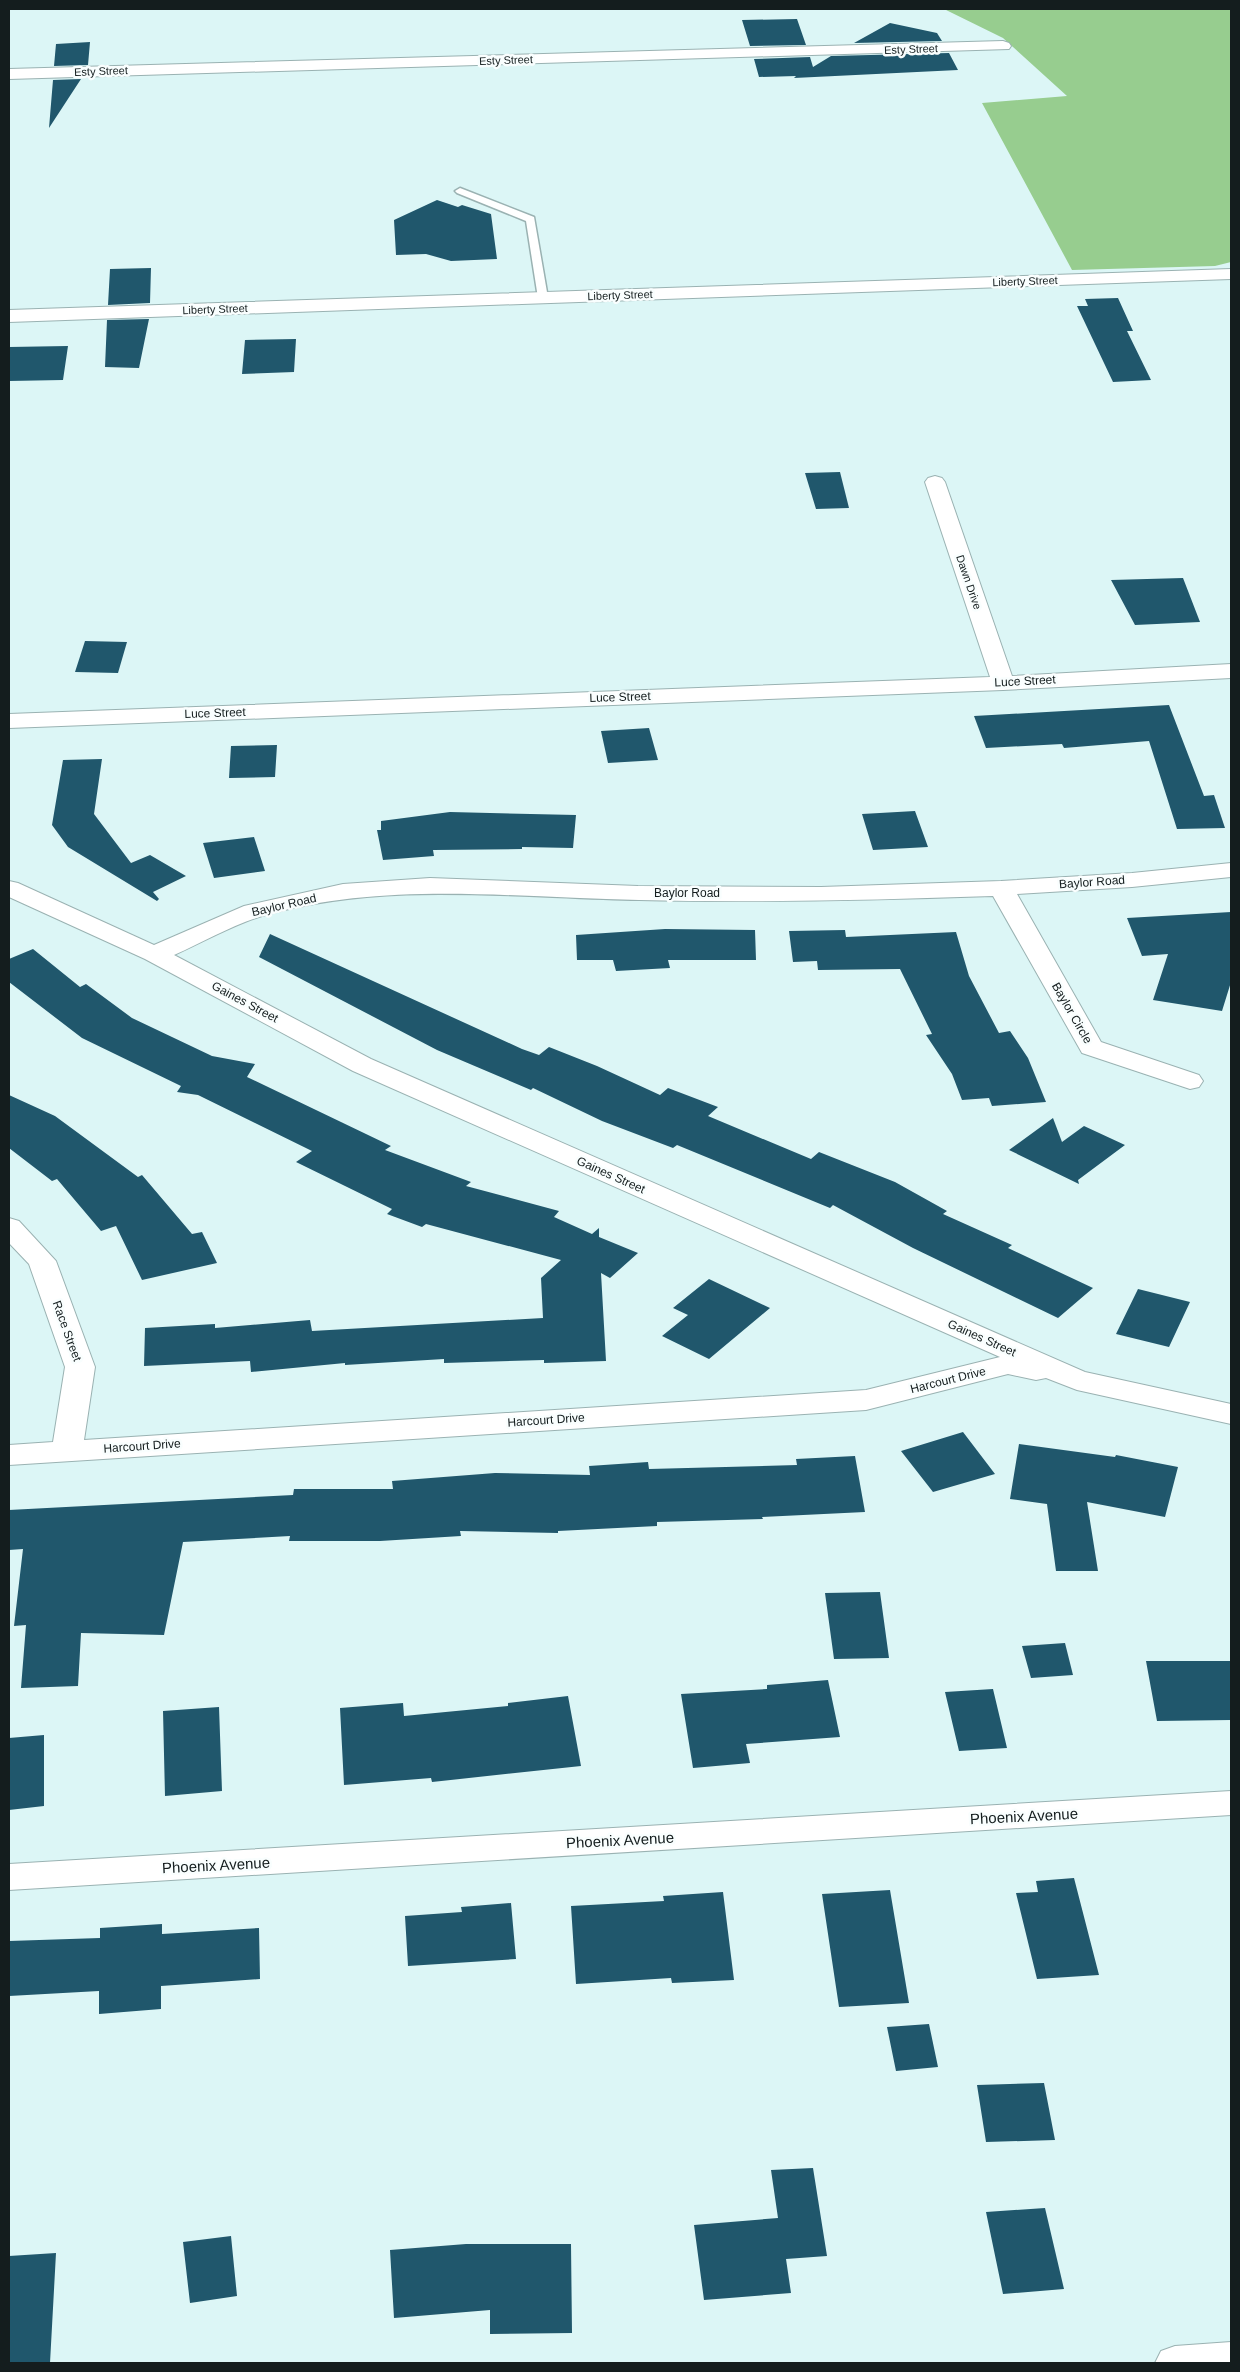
<svg xmlns="http://www.w3.org/2000/svg" width="1240" height="2372" viewBox="0 0 1240 2372" font-family="Helvetica,sans-serif">
<rect width="100%" height="100%" fill="#dcf6f6"/>
<path fill="#97cd8f" d="M944,9h287v253l-16,4 -143,4 -90,-167 85,-7 -64,-58z"/>
<path fill="#20576c" d="M797,19l9,26 -56,1 -8,-26z
M890,23l47,10 5,8 -88,2z
M90,42l-2,23 -34,1 2,-22z
M949,53l9,17 -164,8 2,-2 -37,1 -5,-18 56,-2 3,10 18,-11z
M81,79l-32,49 4,-48z
M437,200l21,7 4,-2 29,9 6,45 -46,2 -25,-7 -30,1 -2,-35z
M151,268l-1,35 -42,2 2,-36z
M1118,298l15,33h-6l24,49 -38,2 -36,-76h11l-3,-7z
M149,319l-10,49 -34,-1 2,-47z
M296,339l-2,33 -52,2 3,-34z
M68,346l-5,34 -54,1v-34z
M840,472l9,36 -33,1 -11,-36z
M1183,578l17,44 -65,3 -24,-45z
M85,641l42,1 -9,31 -43,-1z
M1169,705l35,91 10,-1 11,33 -48,1 -28,-88 -85,7 -2,-4 -76,4 -12,-32z
M649,728l9,32 -50,3 -7,-32z
M277,745l-2,32 -46,1 2,-32z
M102,759l-8,55 37,49 19,-8 36,21 -33,16 6,7 -2,2 -89,-54 -16,-22 11,-65z
M915,811l13,36 -55,3 -11,-36z
M450,812l126,3 -3,33 -51,-1v2l-89,1 1,6 -51,4 -6,-30h4v-9z
M254,837l11,34 -51,7 -11,-35z
M1231,912v70l-9,29 -69,-11 15,-46 -26,2 -15,-38z
M665,929l90,1 1,30h-88l2,8 -54,3 -3,-11h-36l-1,-25z
M845,930l1,7 110,-5 13,44 30,57 11,-2 18,27 18,44 -54,4 -3,-8 -27,2 -10,-26 -26,-39 6,-1 -32,-65 -82,1 -1,-9 -24,1 -4,-31z
M270,934l252,115 17,6 10,-8 48,19 63,29 8,-7 50,19 -10,9 103,43 8,-7 76,30 52,29 -4,3 69,31 -4,3 85,40 -35,30 -145,-70 -80,-43 -3,3 -153,-63 -4,3 -71,-27 -69,-33 -2,2 -94,-40 -178,-93z
M33,949l47,38 6,-3 46,34 80,38 43,8 -8,13 144,69 -6,4 86,32 -5,4 93,25 -5,6 38,17 7,-6v9l39,16 -28,25 -9,-5 5,88 -62,2v-3l-100,3v-4l-99,6v-2l-94,9 -1,-11 -106,5 1,-38 70,-4v4l95,-8 2,11 231,-13 -2,-40 20,-18 -135,-36 -4,3 -35,-13 5,-5 -96,-47 16,-11 -114,-56 -21,-3 4,-6 -99,-48 -73,-56v-23z
M9,1095l46,21 83,61 4,-2 50,59 10,-2 15,31 -75,17 -26,-54 -15,5 -44,-52 -5,2 -43,-33z
M1053,1118l9,24 22,-16 41,19 -47,35 1,4 -70,-34z
M709,1279l61,29 -61,51 -47,-23 26,-21 -15,-7z
M1138,1289l52,13 -21,45 -53,-13z
M963,1432l32,42 -62,18 -32,-41z
M1019,1444l96,13 1,-2 62,12 -13,50 -78,-15 11,69h-42l-9,-67 -37,-5z
M855,1456l10,56 -103,5 1,2 -106,3v4l-99,5v2l-98,-2 1,5 -81,5h-91l1,-5 -107,6 -19,93 -83,-2 -3,53 -57,2 5,-63 -12,1 9,-77 -14,1v-40l284,-15 1,-6h99l-1,-8 103,-8 95,2 -1,-9 59,-4 1,7 148,-4 -1,-6z
M880,1592l9,66 -55,1 -9,-66z
M1065,1643l8,32 -42,3 -9,-32z
M1146,1661h85v59l-74,1z
M828,1680l12,57 -94,7 4,19 -57,5 -12,-74 86,-5v-4z
M993,1689l14,59 -48,3 -14,-59z
M568,1696l13,70 -149,16 -1,-4 -87,7 -4,-77 63,-5 1,13 104,-10v-3z
M219,1707l3,84 -57,5 -2,-85z
M44,1735v71l-35,4v-72z
M1074,1878l25,97 -62,4 -21,-86 22,-1 -2,-11z
M890,1890l19,113 -70,4 -17,-113z
M723,1892l11,88 -62,3 -1,-5 -95,6 -5,-78 93,-5 -1,-5z
M511,1903l5,56 -108,7 -3,-50 57,-4 -1,-5z
M162,1924v10l97,-6 1,51 -99,7v23l-62,5v-23l-90,5v-55l91,-3v-10z
M929,2024l9,43 -42,4 -9,-44z
M1044,2083l11,57 -69,2 -9,-57z
M813,2168l14,88 -41,3 5,34 -87,7 -10,-75 84,-7 -7,-48z
M1045,2208l19,81 -61,5 -17,-82z
M231,2236l6,60 -47,7 -7,-61z
M466,2244h105l1,89 -82,1v-24l-96,8 -4,-68z
M56,2253l-6,110h-41v-107z"/>
<g fill="none" stroke-linecap="round" stroke-linejoin="round">
<g stroke="#9ab2b2" stroke-width="3">
<path id="service" d="M460,188l74,29 14,81 -1,2h-8l-1,-2 -12,-77 -69,-28 -2,-2z"/>
</g>
<g stroke="#9ab2b2" stroke-width="2">
<path id="minor" d="M1003,41l6,2 2,3 -2,3 -1000,30v-10z
M1231,269v10l-1222,43v-12z
M935,476l7,2 3,4 67,194 219,-12v14l-228,12 -994,38v-14l981,-37 -65,-195 3,-4z
M1231,863v14l-99,10 -115,7 84,148 98,33 4,6 -4,6 -9,2 -108,-36 -89,-157c-118,4 -236,7 -354,4 -126,-2 -254,-20 -377,16 -30,9 -59,26 -88,39l197,104 714,313 146,32v20l-154,-34 -31,-12 -10,2 -28,-6 -142,36 -857,55v-20l44,-3 12,-75 -36,-103 -20,-21v-25l10,3 37,40 39,106 -11,73 782,-50 134,-33 -647,-286 -208,-112 -136,-62v-16l9,2 136,62 90,-39 99,-22 87,-6 208,8 183,1 180,-6 131,-8z
M1231,1791v24l-1222,75v-26z
M1231,2342v21h-76l6,-12 14,-5z"/>
</g>
<use href="#service" fill="#fff" fill-rule="evenodd"/>
<use href="#minor" fill="#fff" fill-rule="evenodd"/>
</g>
<g text-anchor="middle" dominant-baseline="central" stroke-width="5" stroke-linejoin="round" paint-order="stroke">
<g font-size="11" fill="#141d1e" stroke="#f9fefe">
<text transform="translate(911 49) rotate(-2)">Esty Street</text>
<text transform="translate(506 60) rotate(-2)">Esty Street</text>
<text transform="translate(101 71) rotate(-2)">Esty Street</text>
<text transform="translate(1025 281) rotate(-2)">Liberty Street</text>
<text transform="translate(620 295) rotate(-2)">Liberty Street</text>
<text transform="translate(215 309) rotate(-2)">Liberty Street</text>
<text transform="translate(969 582) rotate(71)">Dawn Drive</text>
</g>
<g font-size="12" fill="#141d1e" stroke="#f9fefe">
<text transform="translate(1025 681) rotate(-3)">Luce Street</text>
<text transform="translate(620 697) rotate(-2)">Luce Street</text>
<text transform="translate(215 713) rotate(-2)">Luce Street</text>
<text transform="translate(1092 882) rotate(-4)">Baylor Road</text>
<text x="687" y="893">Baylor Road</text>
<text transform="translate(284 905) rotate(-13)">Baylor Road</text>
<text transform="translate(245 1002) rotate(28)">Gaines Street</text>
<text transform="translate(1072 1013) rotate(60)">Baylor Circle</text>
<text transform="translate(611 1175) rotate(24)">Gaines Street</text>
<text transform="translate(67 1331) rotate(70)">Race Street</text>
<text transform="translate(982 1338) rotate(24)">Gaines Street</text>
<text transform="translate(948 1380) rotate(-14)">Harcourt Drive</text>
<text transform="translate(546 1420) rotate(-4)">Harcourt Drive</text>
<text transform="translate(142 1446) rotate(-4)">Harcourt Drive</text>
</g>
<g font-size="15" fill="#141d1e" stroke="#f9fefe">
<text transform="translate(1024 1816) rotate(-3)">Phoenix Avenue</text>
<text transform="translate(620 1840) rotate(-3)">Phoenix Avenue</text>
<text transform="translate(216 1865) rotate(-3)">Phoenix Avenue</text>
</g>
</g>
<rect width="1240" height="2372" fill="none" stroke="#141d1e" stroke-width="20"/>
</svg>
